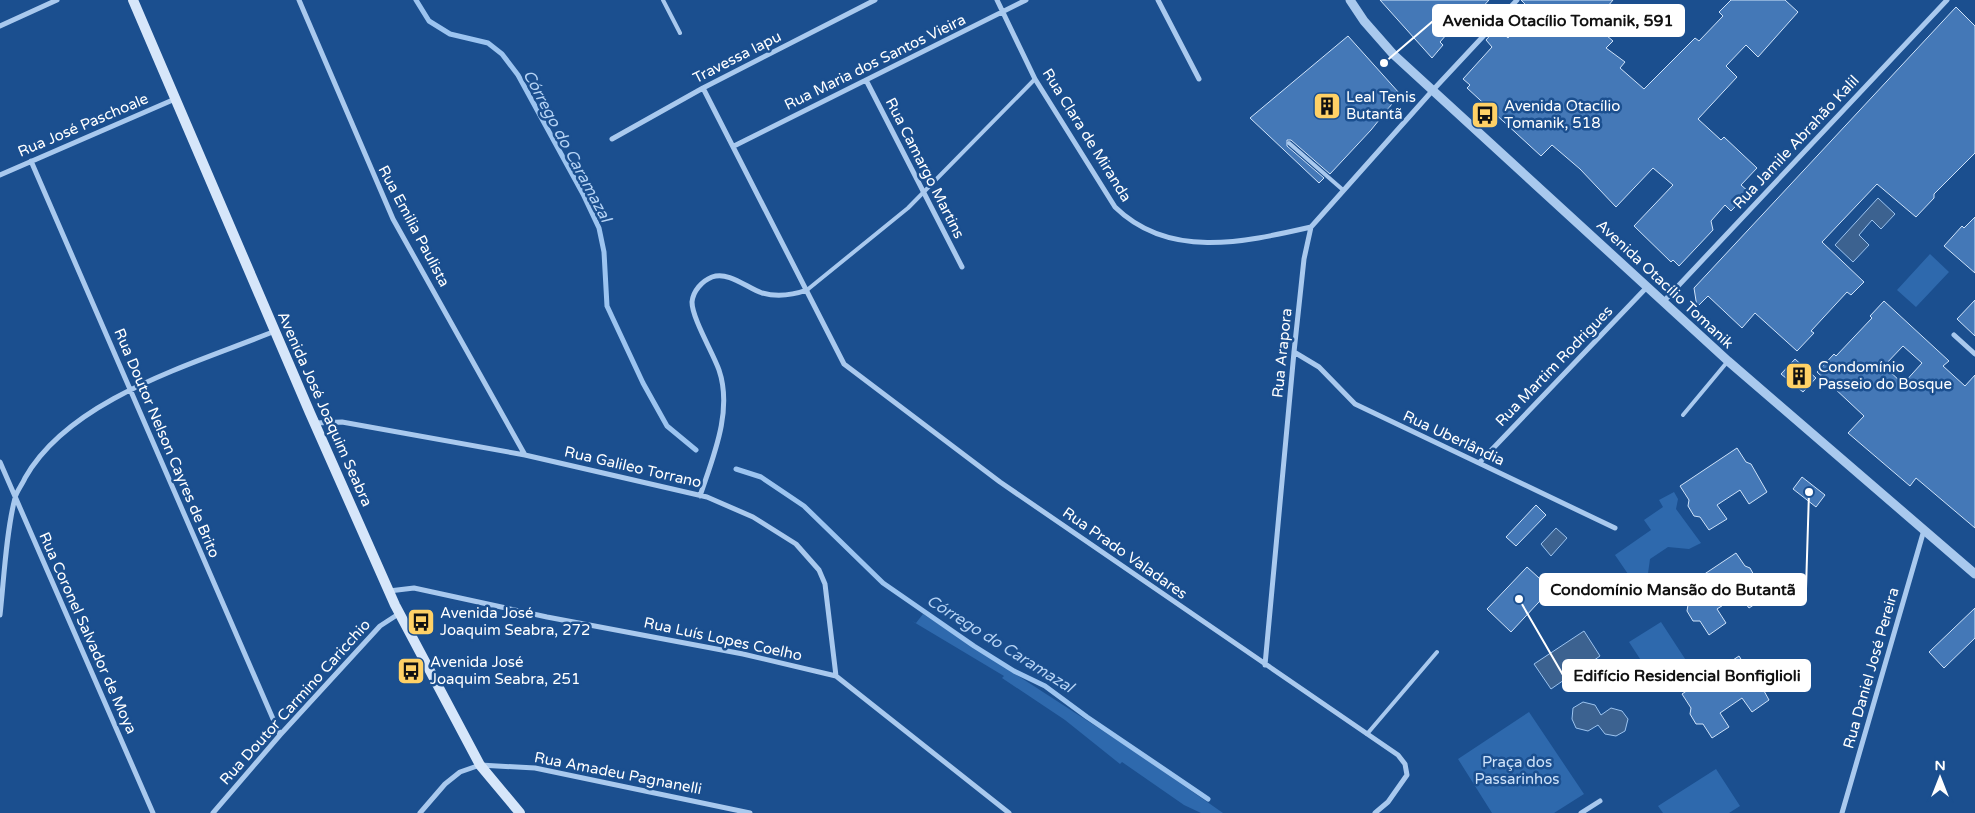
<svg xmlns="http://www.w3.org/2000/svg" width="1975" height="813" viewBox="0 0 1975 813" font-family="'Varela Round',sans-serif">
<rect width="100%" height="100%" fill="#1b4f8f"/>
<path fill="#2e69ad" d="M1930,254l19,18 -33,35 -19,-17z
M1674,492l4,7 -2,10 25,34 -12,6 -21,-2 -18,12 -4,29 -5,5 -26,-38 36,-25 -7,-10 19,-13 -4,-7z
M923,614l211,137 89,62h-22l-17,-8 -62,-43 -2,2 -55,-44 -63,-42 2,-2 -92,-55 4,2z
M1661,622l30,46 -32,20 -30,-46z
M1529,712l55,82 -30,19h-62l-34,-54z
M1716,769l24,37 -11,7h-66l-5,-7z"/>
<path fill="#3c6290" stroke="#9cc4f0" d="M1878,198l17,16 -14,15 -9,-9 -13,15 10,10 -16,17 -18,-17z
M1556,528l11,10 -16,18 -10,-12z
M1584,631l16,25 -14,10 -2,9 -12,8 -8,-3 -13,9 -17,-25z
M1583,702l12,3 6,10 10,-7 11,3 6,8 -3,12 -9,5 -11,-2 -7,-9 -10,6 -12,-3 -4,-9 1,-11z"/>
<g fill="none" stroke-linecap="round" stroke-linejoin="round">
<path stroke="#9cc4f0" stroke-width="5" d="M416,0l13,21 21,13 38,9 14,11 16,21 65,119 16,34 5,24 3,54 36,77 24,43 29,24
M736,469l25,8 43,29 79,77 91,63 40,25 31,15 42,31 121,82"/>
</g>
<path fill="#4478b7" stroke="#cfe3fa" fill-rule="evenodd" d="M1380,0h109l-10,11 12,11 -12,12 -18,-16 -21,24 3,3 -11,13z
M1521,0h92l-20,24 20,17 -7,7 19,14 -5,6 24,21 51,-51 4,3 24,-25 -4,-4 12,-12h54l13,12 -40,45 -12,-12 -20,21 11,11 -39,42 23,21 3,-3 33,31 -16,17 8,7 -18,19 -6,-6 -14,16 2,9 -34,36 -6,-6 -2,2 -37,-36 39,-41 -20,-17 -37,39 -36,-38 -28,-24 -11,11 -74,-68 3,-3 -7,-6 29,-32 -6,-7 11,-12 11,10 24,-27z
M1956,7l19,19v127l-41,41v4l-18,19 -39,-33 -55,58 42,40 -13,13 -4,-3 -36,39 3,2 -17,18 -42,-38 -13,15 -34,-32 -11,11 -3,-19z
M1348,36l52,58 -29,36 -41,44 -39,-34h-4v6l37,32 -5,5 -69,-65z
M1975,217v56l-31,-27 18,-20 2,2z
M1975,300v36l-18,-17z
M1884,301l65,60 -6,5 22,20 10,-11v153l-59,-50 -6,8 -62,-53 16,-17 -47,-44 17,-18 2,2 36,-38 -2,-2zM1903,346l19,17 -19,21 -19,-18z
M1795,359l21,19 -13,14 -22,-18z
M1737,448l9,14 5,2 16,28 -18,12 -9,-14 -23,15 10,14 -18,11 -9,-13 -6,-1 -6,-10 1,-6 -9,-14z
M1802,477l23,18 -9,12 -23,-18z
M1536,505l10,10 -30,31 -10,-9z
M1736,553l9,13 5,2 16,29 -17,11 -10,-13 -22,14 9,14 -17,12 -9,-14h-7l-6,-10 1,-6 -9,-14z
M1527,567l24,22 -40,43 -24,-23z
M1975,608v30l-31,30 -15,-16z
M1739,656l9,14 5,1 16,29 -17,12 -10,-14 -22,15 9,14 -17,11 -9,-14h-7l-6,-10 1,-6 -9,-14z"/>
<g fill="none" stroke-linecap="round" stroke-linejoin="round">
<path stroke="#a9c9ee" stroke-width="4" d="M663,0l17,33
M1289,143l54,47
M807,290l101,-82 127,-129
M1683,415l45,-54
M1367,734l70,-82"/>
<path stroke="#a9c9ee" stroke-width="5" d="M299,0l94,219 132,236
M997,0l38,79 80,128c54,53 130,35 196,20
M1158,0l41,79
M0,26l57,-26
M866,80l96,187
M703,88l141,276 156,118 398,273 7,9 2,11 -19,27 -13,11
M612,139l91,-51 172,-88
M734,146l292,-146
M31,161l249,574
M0,175l175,-76
M1663,302l284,-302
M1954,335l21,19
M1294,352l25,15 36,37 260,124
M315,423l27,-1 183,33 182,42 46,20 43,27 23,26 6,14 11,92
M0,462l153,351
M1479,463l168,-176
M700,496c13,-39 33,-85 19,-126 -6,-17 -27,-52 -27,-68 1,-11 10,-21 20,-25 17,-6 35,11 50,16 14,4 31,2 45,-3
M389,591l25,-3 133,29 196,37 93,22 173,137
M0,615c4,-36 6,-82 15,-117 1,-6 7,-13 10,-20 45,-80 169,-114 250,-147
M1265,665l29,-313 10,-93 7,-32 122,-137 84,-90
M213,813l67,-78 100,-109 20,-13
M420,813l25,-29 15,-12 20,-7 55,3 215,45
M1581,813l19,-12
M1842,813l82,-283"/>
<path stroke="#a9c9ee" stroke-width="9" d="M1350,0l14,21 29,33 335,307 247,213"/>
<path stroke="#d6e6fa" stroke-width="10" d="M133,0l177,413 85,192 85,160 40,48"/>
</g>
<defs>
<g id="building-square" transform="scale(1.4375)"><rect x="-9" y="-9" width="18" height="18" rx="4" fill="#ffd166" stroke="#1b4f8f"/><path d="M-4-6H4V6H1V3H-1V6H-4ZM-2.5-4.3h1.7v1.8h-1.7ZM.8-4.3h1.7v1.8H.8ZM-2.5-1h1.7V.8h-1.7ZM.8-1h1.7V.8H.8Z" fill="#111"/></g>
<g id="bus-square" transform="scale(1.4375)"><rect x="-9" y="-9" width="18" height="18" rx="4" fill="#ffd166" stroke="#1b4f8f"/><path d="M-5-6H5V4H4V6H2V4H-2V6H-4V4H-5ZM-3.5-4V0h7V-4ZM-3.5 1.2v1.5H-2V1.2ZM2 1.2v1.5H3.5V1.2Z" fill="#111"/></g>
</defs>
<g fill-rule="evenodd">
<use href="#building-square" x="1327" y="106"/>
<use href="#bus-square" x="1485" y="115"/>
<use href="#building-square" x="1799" y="376"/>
<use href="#bus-square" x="421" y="622"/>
<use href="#bus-square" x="411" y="671"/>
</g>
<g text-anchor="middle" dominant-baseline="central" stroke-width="5" stroke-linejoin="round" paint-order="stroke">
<g font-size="15" fill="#fff" stroke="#1b4f8f">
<text transform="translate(737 57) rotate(-27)">Travessa Iapu</text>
<text transform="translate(875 62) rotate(-26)">Rua Maria dos Santos Vieira</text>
<text transform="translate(83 125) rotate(-23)">Rua José Paschoale</text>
<text transform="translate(1087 135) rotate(58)">Rua Clara de Miranda</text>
<text transform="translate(1796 142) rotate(-47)">Rua Jamile Abrahão Kalil</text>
<text transform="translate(925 168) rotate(63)">Rua Camargo Martins</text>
<text transform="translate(414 226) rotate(62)">Rua Emilia Paulista</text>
<text transform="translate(1665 284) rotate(43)">Avenida Otacílio Tomanik</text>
<text transform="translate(1282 353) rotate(-84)">Rua Arapora</text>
<text transform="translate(1554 366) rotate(-46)">Rua Martim Rodrigues</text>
<text transform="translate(325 409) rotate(66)">Avenida José Joaquim Seabra</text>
<text transform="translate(1454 438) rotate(25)">Rua Uberlândia</text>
<text transform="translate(167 443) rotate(67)">Rua Doutor Nelson Cayres de Brito</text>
<text transform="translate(633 467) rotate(13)">Rua Galileo Torrano</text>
<text transform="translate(1125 553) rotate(35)">Rua Prado Valadares</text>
<text transform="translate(88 633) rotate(66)">Rua Coronel Salvador de Moya</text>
<text transform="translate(723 639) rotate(12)">Rua Luís Lopes Coelho</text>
<text transform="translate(1871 668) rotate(-74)">Rua Daniel José Pereira</text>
<text transform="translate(295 702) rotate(-48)">Rua Doutor Carmino Caricchio</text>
<text transform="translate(618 773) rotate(11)">Rua Amadeu Pagnanelli</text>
</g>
<g font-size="15" fill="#fff" stroke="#1b4f8f" text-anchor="start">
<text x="1346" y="97">Leal Tenis<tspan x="1346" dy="17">Butantã</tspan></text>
<text x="1504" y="106">Avenida Otacílio<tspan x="1504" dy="17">Tomanik, 518</tspan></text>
<text x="1818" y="367">Condomínio<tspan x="1818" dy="17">Passeio do Bosque</tspan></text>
<text x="440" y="613">Avenida José<tspan x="440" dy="17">Joaquim Seabra, 272</tspan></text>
<text x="430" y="662">Avenida José<tspan x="430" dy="17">Joaquim Seabra, 251</tspan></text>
</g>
<g font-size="15" fill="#cfe3fa" stroke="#1b4f8f">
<text x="1517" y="762">Praça dos<tspan x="1517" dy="17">Passarinhos</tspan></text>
</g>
<g font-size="16" font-style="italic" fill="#b5d3f5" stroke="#1b4f8f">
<text transform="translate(567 146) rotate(62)">Córrego do Caramazal</text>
<text transform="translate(1000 644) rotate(32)">Córrego do Caramazal</text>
</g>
</g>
<path fill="none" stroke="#fff" stroke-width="2" d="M1384 63L1433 21M1809 492L1806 589M1519 599L1563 675"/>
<g fill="#fff" stroke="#1b4f8f" stroke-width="2">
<circle cx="1384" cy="63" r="5"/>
<circle cx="1809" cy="492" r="5"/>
<circle cx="1519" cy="599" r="5"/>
</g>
<g fill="#fff" stroke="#fff" stroke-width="2">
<rect x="1433" y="5" width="251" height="31" rx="5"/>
<rect x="1540" y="574" width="266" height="31" rx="5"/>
<rect x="1563" y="660" width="247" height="31" rx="5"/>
</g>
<g font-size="16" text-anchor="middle" font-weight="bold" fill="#111">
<text x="1558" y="26">Avenida Otacílio Tomanik, 591</text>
<text x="1673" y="595">Condomínio Mansão do Butantã</text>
<text x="1687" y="681">Edifício Residencial Bonfiglioli</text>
</g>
<g transform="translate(1940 778)" stroke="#1b4f8f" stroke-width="4" paint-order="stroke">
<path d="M0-4L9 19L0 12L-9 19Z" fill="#ffffff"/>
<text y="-8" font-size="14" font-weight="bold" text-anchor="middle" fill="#ffffff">N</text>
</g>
</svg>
